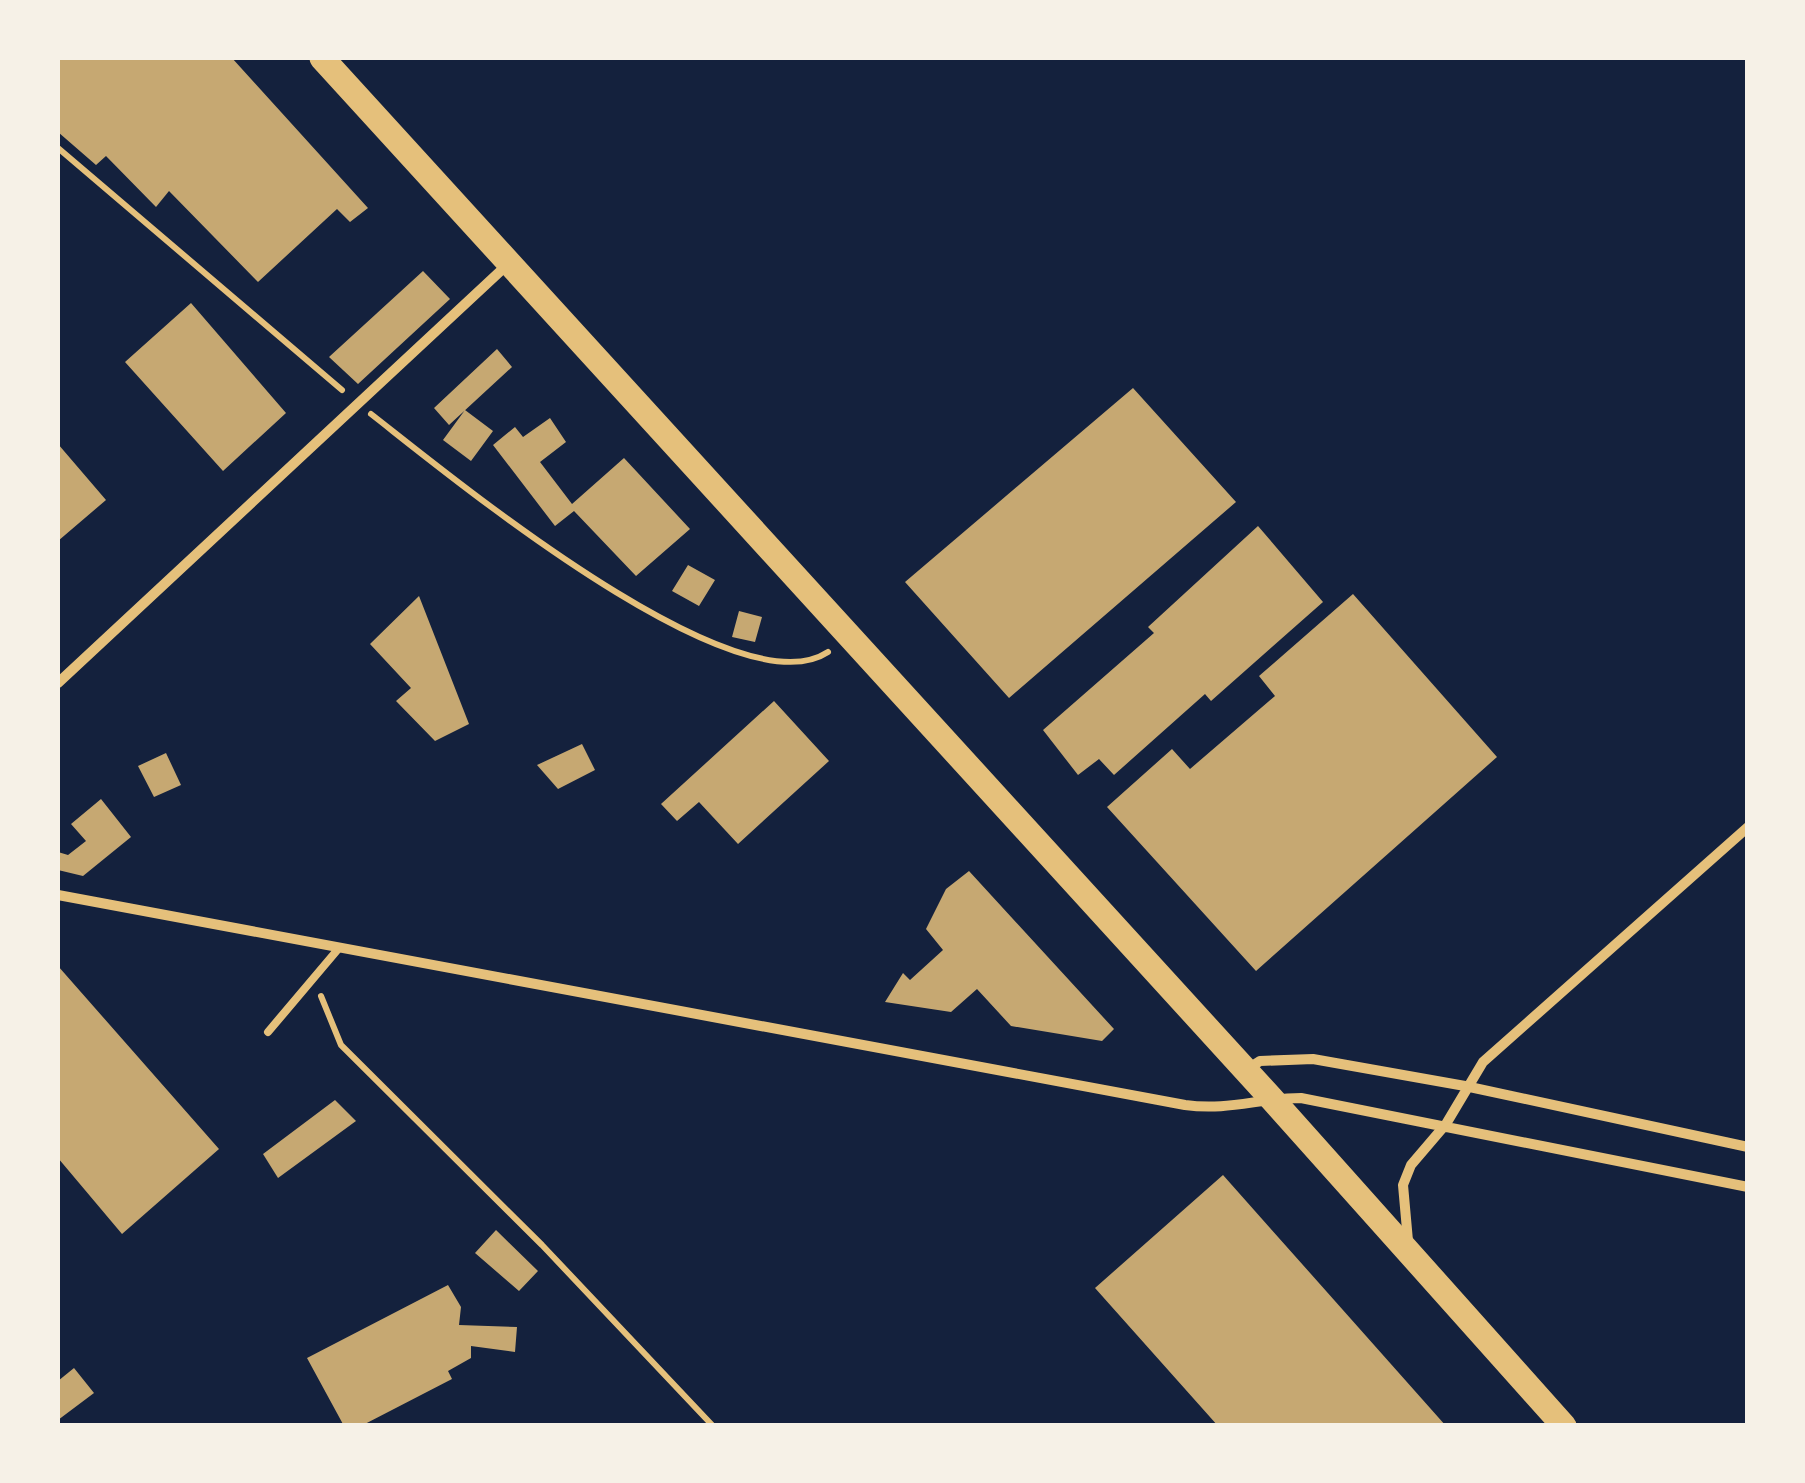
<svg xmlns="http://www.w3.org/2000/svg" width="1805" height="1483" viewBox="0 0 1805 1483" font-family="'PT Serif',serif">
<rect width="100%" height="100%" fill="#14213d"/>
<path fill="#c6a872" d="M58,58h174l136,150 -18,14 -13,-13 -79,73 -89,-91 -13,16 -50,-51 -10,9 -38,-33z
M423,271l27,28 -92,85 -29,-27z
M191,303l95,110 -63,58 -98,-109z
M497,349l15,18 -63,58 -15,-17z
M1133,388l103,114 -227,196 -104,-116z
M465,410l28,21 -22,30 -28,-21z
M550,418l16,24 -26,20 32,42 52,-46 66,71 -54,47 -62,-65 -19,15 -62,-81 22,-18 8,10z
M58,444l48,56 -48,41z
M1258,526l65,76 -112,99 -6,-7 -91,81 -15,-16 -21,16 -35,-45 111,-97 -6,-6z
M688,565l27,15 -16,26 -27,-15z
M1353,594l144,163 -241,214 -149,-164 65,-58 18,20 85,-73 -16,-20z
M419,596l50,128 -34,17 -39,-40 15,-13 -41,-44z
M739,611l23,6 -7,25 -23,-5z
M774,701l55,60 -91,83 -39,-42 -22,19 -16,-17z
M582,744l13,26 -37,19 -21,-24z
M166,753l15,32 -27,12 -16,-31z
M101,799l30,38 -48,39 -25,-6v-18l10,3 18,-14 -15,-17z
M969,871l145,158 -12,12 -91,-15 -34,-37 -26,23 -66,-10 18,-29 7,7 33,-30 -17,-21 20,-40z
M58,966l161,183 -97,85 -64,-76z
M335,1100l21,21 -78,57 -15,-24z
M1223,1175l223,251h-228l-123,-138z
M496,1230l42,41 -19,20 -44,-38z
M448,1285l13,22 -2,18 58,2 -2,25 -44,-6v12l-23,13 4,8 -91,47h-17l-37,-68z
M74,1368l20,25 -36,27v-39z"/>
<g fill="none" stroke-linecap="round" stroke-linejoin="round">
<path stroke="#e5c07b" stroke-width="6" d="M58,148l284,242
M371,414c76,59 365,299 457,238
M321,996l20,49 201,200 171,181"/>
<path stroke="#e5c07b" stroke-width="8" d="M268,1032l71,-84"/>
<path stroke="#e5c07b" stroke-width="10" d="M58,683l449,-418
M58,895l1127,210c44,6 74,-7 116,-7l447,89
M1246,1070l14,-9 53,-2 152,27 283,61
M1408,1241l-5,-56 8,-20 35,-41 37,-62 265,-235"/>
<path stroke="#e5c07b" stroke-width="25" d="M322,58l949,1040 293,328"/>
</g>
<rect width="1805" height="1483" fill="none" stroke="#f6f1e7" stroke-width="120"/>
</svg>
